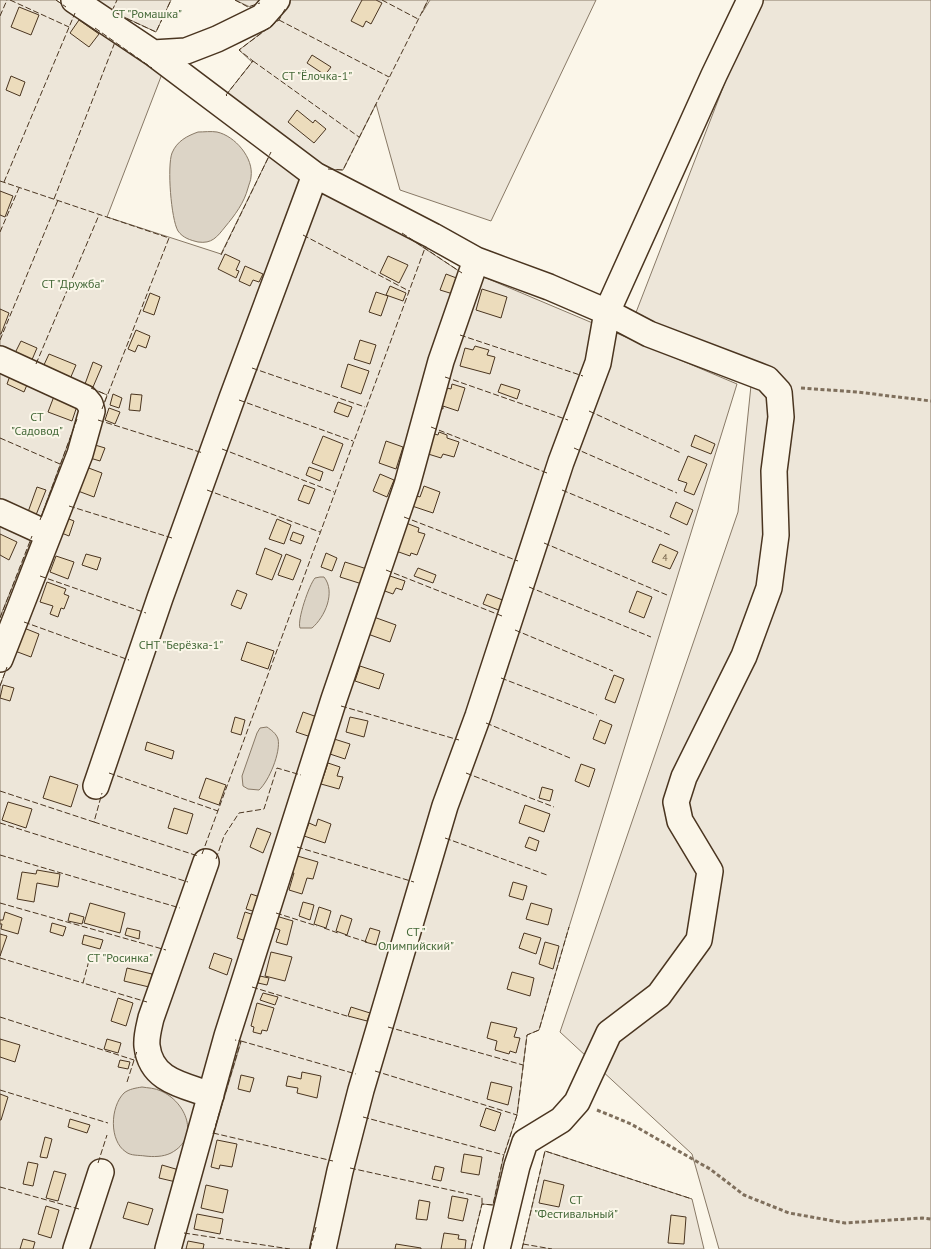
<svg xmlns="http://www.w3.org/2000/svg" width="931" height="1249" viewBox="0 0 931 1249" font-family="'PT Sans',sans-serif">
<rect width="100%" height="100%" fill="#fbf6e9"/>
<path fill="#ede6d9" stroke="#887966" d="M0,0h56l106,74 -55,143 114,37 50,-102 71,42 123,81 -302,974h-163v-563l107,-291 -107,-46z
M88,0h83l-15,32z
M235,0h193l-6,13 8,-13h166l-105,221 -91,-31 -24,-86 -33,66 -18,-1 -99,-74 26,-33 -13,-12 39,-30z
M735,0h196v1249h-212l-27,-95 -132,-122 178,-520 15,-146 -118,-51 118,-305z
M479,275l258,109 -168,543 -30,103 -12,5 -10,80 -13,40 -11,50 -11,-1 -11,45h-292l62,-207 -8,-3z
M0,366l82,40 -43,116 -39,95z
M545,1151l147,48 12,50h-182z"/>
<path fill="#dcd4c6" stroke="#887966" d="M198,132c6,0 13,-1 19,0 18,4 37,26 34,45 0,3 -2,7 -3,11 -4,15 -13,27 -23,39 -8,10 -13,17 -27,15 -8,-2 -15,-4 -20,-11 -7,-12 -11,-65 -6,-78 5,-12 15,-17 26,-21z
M320,577h4c12,15 1,40 -12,51h-12c-3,-8 9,-43 15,-50z
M267,727c4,3 9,6 11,12 3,13 -9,42 -19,51l-11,-1 -5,-3 -1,-10 15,-43 3,-5z
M142,1087c6,1 13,1 19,4 25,11 40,46 10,62 -8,4 -18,4 -26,3 -6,-1 -14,0 -19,-4 -17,-11 -16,-45 -2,-59 5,-4 12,-5 18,-6z"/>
<path fill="#ecdcbc" stroke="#4a3520" d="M362,0h14l6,3 -11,21 -5,-3 -3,6 -12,-6z
M19,7l20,8 -8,20 -20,-8z
M79,20l20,14 -10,13 -19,-14z
M312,55l19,12 -6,8 -18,-12z
M11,76l14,6 -5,14 -14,-6z
M297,110l16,13 2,-3 11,9 -12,14 -26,-21z
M0,191l13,5 -8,21 -5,-2z
M225,254l15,7 -4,9 3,1 -3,7 -18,-9z
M388,256l20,9 -9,18 -19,-10z
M245,266l18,8 -4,8 -6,-2 -3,6 -11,-5z
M446,274l13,5 -6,15 -13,-4z
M390,286l16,7 -3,8 -17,-6z
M482,289l25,8 -6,21 -25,-8z
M376,292l12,4 -7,20 -12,-4z
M150,293l10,4 -6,18 -11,-4z
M0,309l9,4 -8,21h-1z
M136,330l14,6 -4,12 -8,-3 -3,7 -7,-3z
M360,340l16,5 -6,19 -16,-5z
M21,341l16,7 -6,14 -17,-7z
M475,346l14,4 -2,5 8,2 -5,17 -30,-8 5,-18 8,2z
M49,354l27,11 -6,14 -27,-12z
M93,362l9,4 -9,21 -8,-3z
M348,364l21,7 -8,23 -20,-7z
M11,373l18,7 -5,12 -17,-8z
M452,384l13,4 -7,23 -15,-5v3l-6,-2 6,-20 8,2z
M501,384l19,6 -3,9 -19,-7z
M56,391l23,9 -7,21 -24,-9z
M113,394l9,4 -3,10 -9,-3z
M131,394l11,1 -2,16 -11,-1z
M338,402l14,5 -4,10 -14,-5z
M109,408l11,4 -5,12 -10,-4z
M439,432l8,3v3l12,4 -5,15 -11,-3 -2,4 -16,-5 6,-20 7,2z
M695,435l20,9 -4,10 -20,-8z
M323,436l20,8 -10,27 -21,-8z
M386,441l17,6 -7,22 -17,-6z
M95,445l10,3 -5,13 -10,-3z
M688,456l19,8 -13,31 -10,-4 3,-8 -9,-3z
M86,467l16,6 -8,24 -16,-6z
M309,467l14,5 -3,9 -14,-6z
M380,474l14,6 -7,17 -14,-6z
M304,485l11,4 -6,15 -11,-4z
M424,486l16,6 -7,21 -21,-7 3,-11 5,2z
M37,487l9,3 -10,25 -8,-3z
M676,502l17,8 -6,15 -17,-8z
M64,517l10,4 -5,15 -10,-4z
M277,519l14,6 -7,19 -15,-5z
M406,523l13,5 -1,4 7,2 -8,21 -6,-2 -1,3 -14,-5z
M293,532l11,4 -3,8 -11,-4z
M0,534l17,8 -8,18 -9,-5z
M660,544l18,8 -8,17 -18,-7z
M265,548l17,7 -10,25 -16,-6z
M326,553l11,5 -5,13 -11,-4z
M86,554l15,4 -4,12 -15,-5z
M286,554l15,6 -8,20 -15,-5z
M56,556l18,6 -6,17 -18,-7z
M345,562l22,7 -5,15 -22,-7z
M418,568l18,7 -3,8 -19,-7z
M387,575l18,6 -3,9 -6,-2 -3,6 -11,-4z
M47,582l19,7 -2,5 5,2 -5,13 -3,-1 -3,9 -8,-3 3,-8 -13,-4z
M237,590l10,4 -6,15 -10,-4z
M637,591l15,6 -8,21 -15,-6z
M487,594l18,7 -4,10 -18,-7z
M371,616l25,9 -6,17 -25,-9z
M24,628l15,6 -8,23 -16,-6z
M247,642l27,9 -6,18 -27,-9z
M360,666l24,8 -5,15 -24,-8z
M614,675l10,4 -9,24 -10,-4z
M3,685l11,3 -4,13 -10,-3z
M303,712l17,6 -6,20 -18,-6z
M235,717l10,3 -4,15 -10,-3z
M350,717l18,4 -4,16 -18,-5z
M600,720l12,5 -7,19 -12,-5z
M331,738l19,6 -5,15 -18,-6z
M147,742l27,9 -2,8 -27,-9z
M328,763l12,4 -3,9 6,1 -4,12 -18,-5z
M581,764l14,5 -6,18 -14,-6z
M50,776l28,9 -7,22 -28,-9z
M206,778l20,7 -7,20 -20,-7z
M542,787l11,3 -3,11 -11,-3z
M8,802l24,7 -6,19 -24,-8z
M525,805l25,9 -6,18 -25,-9z
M174,808l19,6 -6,20 -19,-6z
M318,819l13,5 -6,19 -21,-7 5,-13 7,3z
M257,828l14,5 -8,20 -13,-6z
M529,837l10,4 -3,10 -11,-4z
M294,855l24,7 -5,17 -6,-1 -5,16 -13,-4 5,-17 -6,-1z
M37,870l23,4 -2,13 -21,-4 -3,19 -17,-3 5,-27 14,2z
M513,882l14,4 -4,14 -14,-4z
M251,894l9,3 -4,15 -10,-3z
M303,902l11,3 -4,15 -11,-4z
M90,903l35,10 -5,20 -36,-10z
M531,903l21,6 -4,16 -22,-6z
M319,907l12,4 -5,17 -12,-4z
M5,912l17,6 -4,16 -17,-5 1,-5h-2v-4h3z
M245,912l9,3 -8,26 -9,-3z
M70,913l14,4 -2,7 -14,-3z
M341,915l11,4 -5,16 -11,-4z
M276,916l17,5 -6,24 -11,-3 4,-12 -8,-3z
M52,923l14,4 -3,9 -13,-4z
M127,928l13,3 -1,8 -14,-4z
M370,928l10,3 -4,14 -11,-3z
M524,933l17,5 -5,16 -17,-6z
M0,934l7,2 -7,20z
M84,935l19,5 -3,9 -18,-5z
M545,942l14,4 -6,23 -14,-5z
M271,952l21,5 -7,24 -20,-5z
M214,953l18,6 -5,16 -18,-7z
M127,968l25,6 -3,13 -25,-6z
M512,972l22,6 -4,18 -23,-7z
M260,976l9,2 -2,7 -9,-2z
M263,993l15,4 -3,8 -15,-5z
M118,998l15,5 -7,23 -15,-5z
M257,1003l17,5 -7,23 -5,-1 -1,4 -8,-2 1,-5 -3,-1z
M351,1007l19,6 -3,8 -19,-5z
M491,1022l26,6 -3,9 6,1 -4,15 -6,-2 -1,3 -14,-4 2,-9 -10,-3z
M0,1039l20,6 -5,17 -15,-5z
M107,1039l14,4 -3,10 -14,-4z
M120,1060l10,2 -2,7 -10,-2z
M302,1072l19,4 -4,22 -20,-5 1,-5 -12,-2 2,-10 13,3z
M241,1075l13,3 -4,14 -12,-3z
M491,1082l21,5 -4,18 -21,-6z
M0,1094l8,3 -7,23h-1z
M486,1108l15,5 -6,18 -15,-5z
M70,1119l20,6 -3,8 -19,-6z
M45,1137l7,2 -5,19 -7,-1z
M217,1140l20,4 -5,23 -12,-2 -1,4 -8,-2z
M464,1154l18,3 -3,18 -18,-3z
M28,1162l10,2 -5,22 -10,-2z
M162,1165l17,5 -3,12 -17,-4z
M435,1166l9,2 -3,13 -9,-2z
M54,1171l12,3 -8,27 -12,-3z
M544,1180l20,5 -5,22 -20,-4z
M206,1185l22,5 -5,23 -22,-5z
M452,1196l16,3 -5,22 -15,-3z
M419,1200l11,2 -3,18 -11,-1z
M128,1202l25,7 -5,16 -25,-7z
M46,1206l13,4 -8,28 -13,-4z
M197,1214l26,5 -3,15 -26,-5z
M671,1215l15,2 -2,27 -16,-1z
M444,1233l15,2 -1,4 8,1 -1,9h-24z
M23,1239l12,3 -2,7h-13z
M188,1241l16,3 -1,5h-17z
M396,1244l25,4v1h-26z"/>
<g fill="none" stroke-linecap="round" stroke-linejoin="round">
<g stroke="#4a3520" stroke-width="28">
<path id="minor" d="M74,0l79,53 33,-2 31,-12 45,-22 15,-17
M153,53l162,122 118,61 43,24 73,27 58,25 42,22 118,45 12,13 2,25 -7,54 2,64 -7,53 -25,68 -60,121 -8,25 4,19 30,50 -11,69 -40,55 -50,38 -32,69 -16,18 -36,22 -8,24 -20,83
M0,359l85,39 5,6 2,7 -12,43 -80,205
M0,512l48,22
M96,786l64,-188 72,-200 83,-223
M206,862l-55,156c-2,9 -5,19 -4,28 4,35 36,39 64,49
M76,1249l25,-77
M168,1249l59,-213 107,-337 73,-214 34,-124 35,-101
M323,1249l17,-78 21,-81 84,-284 33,-90 83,-254 37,-99 9,-51 107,-237 36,-75"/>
</g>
<path stroke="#7f6f5c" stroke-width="3" stroke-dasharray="4 2.5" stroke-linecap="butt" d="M801,388l56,4 74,9
M597,1110l34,14 79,45 34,26 45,18 56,10 77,-5 9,1"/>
<use href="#minor" stroke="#fbf6e9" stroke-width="25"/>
<path stroke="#4a3520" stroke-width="1" stroke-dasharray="6 2.5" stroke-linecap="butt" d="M10,0l59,27
M56,0l10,7
M235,0l13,7 12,-4
M382,0l36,19
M112,11l5,-11
M119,15l37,17 15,-32
M0,16l7,-16
M279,20l110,57
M95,28l57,40
M253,61l106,76
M227,96l-1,-1 27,-34 -14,-11 40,-30 6,-11
M328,169l15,1 85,-170
M0,181l169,57 -67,171
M4,182l71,-169
M54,199l61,-157
M0,232l19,-44
M402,233l60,40
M303,235l106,56
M221,255l50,-103
M460,335l123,41
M0,340l58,-140
M36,364l63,-149
M252,368l113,39
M445,377l123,43
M91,388l16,7
M239,400l114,41
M589,411l92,42
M98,420l105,33
M431,427l116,46
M0,438l60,26
M574,448l103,45
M222,449l112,43
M207,490l113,42
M562,490l108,45
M69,506l103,32
M404,517l114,44
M40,520l37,-101
M544,543l123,52
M386,570l116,46
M40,576l106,37
M529,587l122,50
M0,618l32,-82
M24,622l105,38
M515,630l98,41
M501,678l96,37
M0,686l7,-19
M341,706l118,34
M486,723l84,35
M109,773l109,38
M466,773l88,34
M0,791l94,31 8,-29
M94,822l104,34
M0,823l188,59
M445,838l102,37
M297,847l117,35
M202,854l223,-606
M0,855l180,53
M216,859l8,-23 15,-23 25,-4 13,-41 24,7
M0,903l166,47
M276,913l41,13
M324,928l14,5
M345,935l22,7
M374,944l19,7
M91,953l-8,30 64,19
M0,958l83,25
M252,987l98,30
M0,1017l134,43
M388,1027l135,38
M241,1041l115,33
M375,1071l142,44
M127,1082l10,-31
M0,1090l108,33
M363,1117l141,38
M213,1133l120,28
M213,1134l28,-93 -6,-1
M98,1163l9,-28
M350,1168l132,29v7
M0,1187l79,22
M184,1233l106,16
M523,1244l29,5
M310,1249l6,-22
M471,1249l11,-45 11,1 10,-47 14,-43 10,-80 12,-5 30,-103
M522,1249l23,-98 147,48"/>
</g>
<g text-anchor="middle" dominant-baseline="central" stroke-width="4" stroke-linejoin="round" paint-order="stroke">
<g font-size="10" fill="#725f47">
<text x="665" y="557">4</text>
</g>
<g font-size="12" fill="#436837" stroke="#fbf6e9">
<text x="147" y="13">СТ "Ромашка"</text>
<text x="317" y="75">СТ "Ёлочка-1"</text>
<text x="73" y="283">СТ "Дружба"</text>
<text x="37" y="416">СТ<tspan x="37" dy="14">"Садовод"</tspan></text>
<text x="181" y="644">СНТ "Берёзка-1"</text>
<text x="416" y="931">СТ "<tspan x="416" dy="14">Олимпийский"</tspan></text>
<text x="120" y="957">СТ "Росинка"</text>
<text x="576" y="1199">СТ<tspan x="576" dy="14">"Фестивальный"</tspan></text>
</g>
</g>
</svg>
